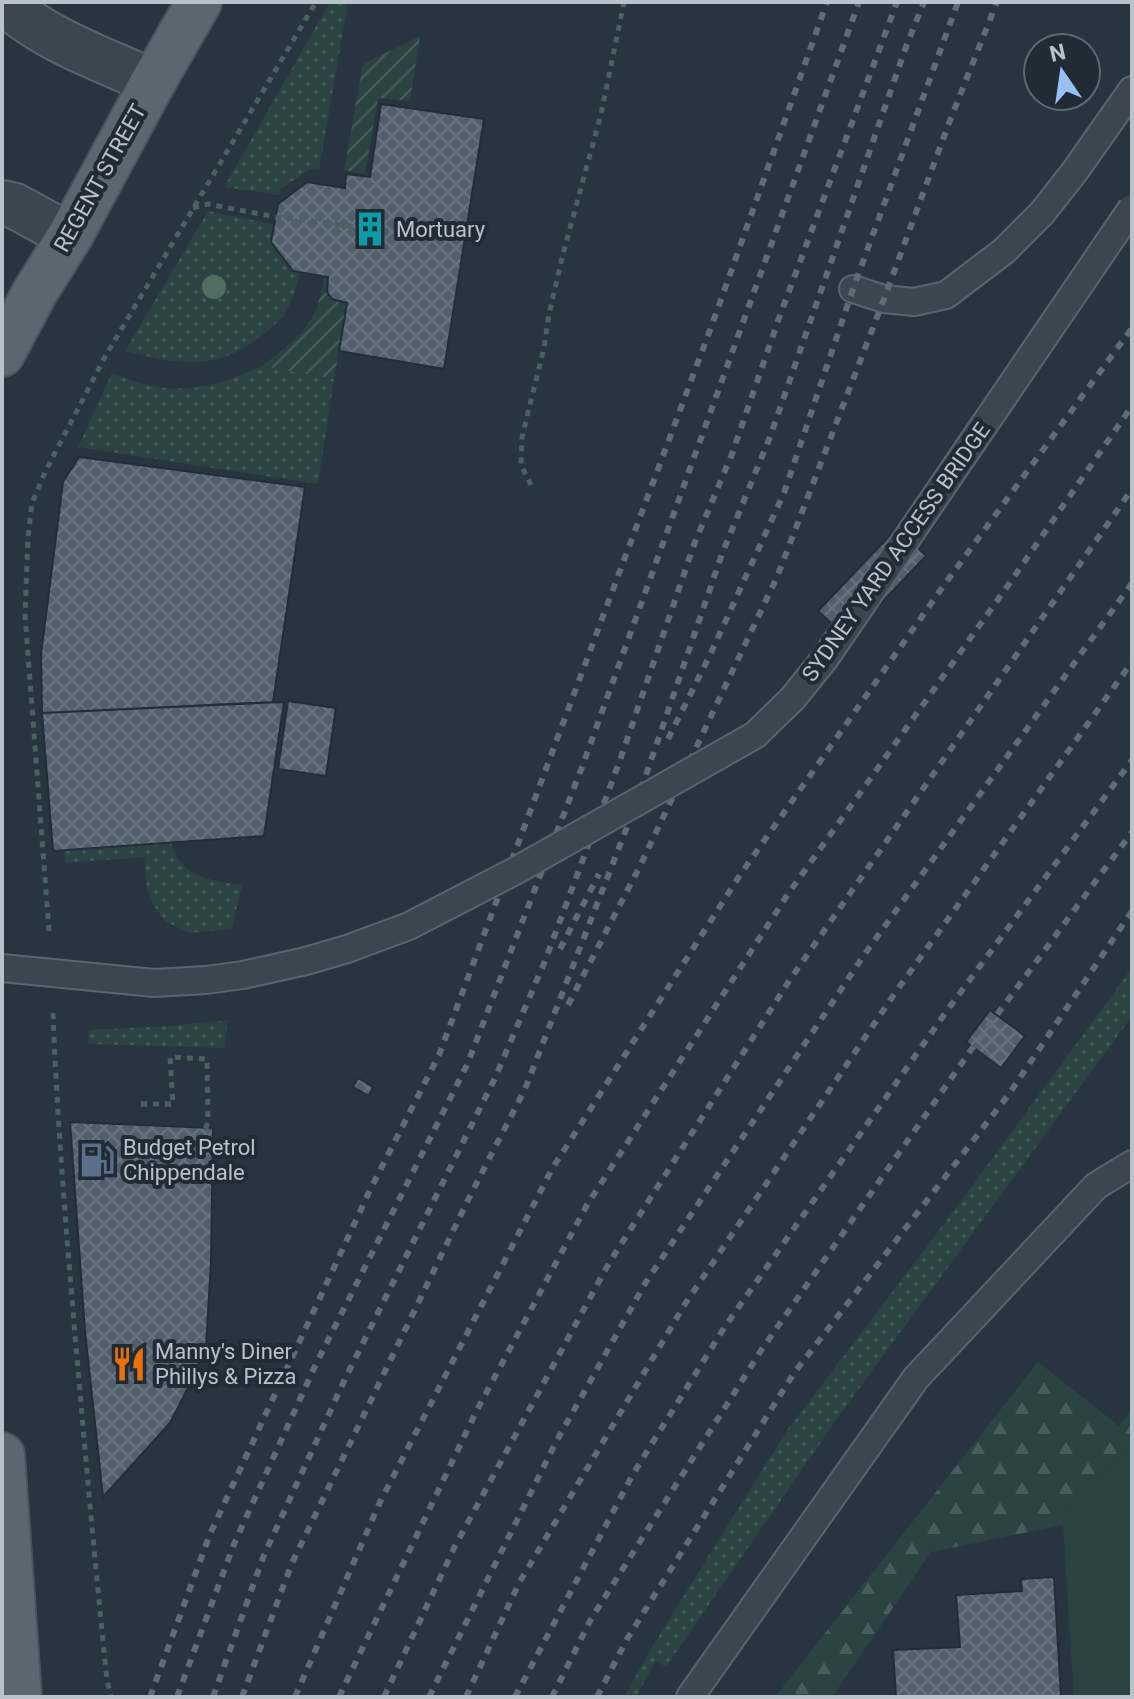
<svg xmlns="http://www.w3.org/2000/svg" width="1134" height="1699" viewBox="0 0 1134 1699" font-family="Roboto,sans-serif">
<defs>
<pattern id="grass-dots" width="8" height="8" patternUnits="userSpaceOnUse" patternTransform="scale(2)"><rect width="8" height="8" fill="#2b4343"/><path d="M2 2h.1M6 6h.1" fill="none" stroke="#485c5d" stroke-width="1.8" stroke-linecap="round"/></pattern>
<pattern id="forest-firs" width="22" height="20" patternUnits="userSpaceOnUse" patternTransform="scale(2)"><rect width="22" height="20" fill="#2b4343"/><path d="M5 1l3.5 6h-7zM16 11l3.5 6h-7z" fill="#485c5d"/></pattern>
<pattern id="garden-furrows" width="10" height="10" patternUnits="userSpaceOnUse" patternTransform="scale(2)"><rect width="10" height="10" fill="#2b4343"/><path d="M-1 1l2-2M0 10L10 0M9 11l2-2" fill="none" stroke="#485c5d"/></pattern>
<pattern id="building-cross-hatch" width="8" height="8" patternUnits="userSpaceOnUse" patternTransform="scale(2)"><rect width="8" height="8" fill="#515e6b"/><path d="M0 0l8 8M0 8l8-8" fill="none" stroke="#68737f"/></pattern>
</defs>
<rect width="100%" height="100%" fill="#283541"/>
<path fill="url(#grass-dots)" d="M330,2h18l-29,168 -8,-1 -31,20v6l-56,-8z
M208,211l69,14 26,37c-5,16 -8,34 -16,48 -6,10 -17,19 -26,26 -43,36 -87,28 -136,15z
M262,366l72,13 -16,105 -240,-37 34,-74c58,25 94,18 150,-7z
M170,838c8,39 38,42 72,47l-10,44 -43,4 -24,-12 -11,-15 -7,-17 -3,-32 -79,6 -1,-16z
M1132,968v48l-296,404 -170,247 -10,-6 -20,36h-12l31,-55 131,-210 167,-220z
M228,1020l-4,28 -136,-4 1,-14 81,-4z"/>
<path fill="url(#forest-firs)" d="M1038,1362l81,64 13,-17v37l-66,59 -3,20 -132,27 -99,145h-57z"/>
<path fill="#2b4343" d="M1132,1446v251h-58l-11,-172 3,-20z"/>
<path fill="url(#garden-furrows)" d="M420,36l-10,65 -32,-3 -13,76 -21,-4 19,-106z
M326,265l23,25 -15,89 -72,-13c21,-16 48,-36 56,-62 4,-13 6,-26 8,-39z"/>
<path fill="url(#building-cross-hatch)" stroke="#232d38" stroke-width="2" d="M381,104l103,15 -40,250 -105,-18 8,-48 -15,-4 -5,-7 1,-15 -35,-6 -22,-29 7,-38 29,-22 38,6 1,-14 24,3z
M79,457l226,30 -32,215 -231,11 -1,-59 22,-172z
M897,528l29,28 -78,82 -30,-27z
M288,701l48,7 -10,68 -48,-7z
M284,702l-20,134 -211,15 -11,-138z
M990,1010l35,26 -24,32 -35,-26z
M358,1078l15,9 -4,9 -16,-9z
M70,1122l143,6 -2,134 -5,85 -17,39 -19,37 -67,74 -18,-166z
M1054,1577l7,120h-165l-3,-47 67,-3 -4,-52 66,-4 -1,-12z"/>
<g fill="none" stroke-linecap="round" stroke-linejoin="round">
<g stroke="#5a646e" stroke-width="30">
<path id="service" d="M853,289l31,10 30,3 32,-7 58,-44 38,-38 33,-42 57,-81
M2,968l152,15 52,-3 37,-5
M690,1697l226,-319 180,-192 36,-22"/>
</g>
<g stroke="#5a646e" stroke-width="48">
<path id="minor" d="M4,2c39,37 100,58 149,80
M2,203l13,3 55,30"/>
</g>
<g stroke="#49525d" stroke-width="48">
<path id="primary" d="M2,354l33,-62 35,-56 83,-154 46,-80
M2,1455l17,242"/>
</g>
<path stroke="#4a6061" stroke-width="5" stroke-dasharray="6 6" stroke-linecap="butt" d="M193,208l15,-4 68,13 113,14
M531,485l-10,-20 1,-28 22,-89 5,-34 14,-60 38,-140 23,-112
M49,931l-24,-316 3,-78 4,-34 14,-33 60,-115 210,-353
M53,1013c4,107 13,214 22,322 10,115 20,230 32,345l4,17
M141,1104h32l-3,-47 37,2 1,63 -16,41"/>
<use href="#service" stroke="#3c4651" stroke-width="26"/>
<use href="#minor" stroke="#3c4651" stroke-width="44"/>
<use href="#primary" stroke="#5a6670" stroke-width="44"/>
<path stroke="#5f6b77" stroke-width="6" stroke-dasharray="8 8" stroke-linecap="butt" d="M668,739l42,-84 74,-162 69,-204 105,-287
M560,949l39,-75
M568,1005l72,-139 137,-289 107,-278 65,-176 48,-121
M150,1697l60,-163 160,-344 69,-135 274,-733 114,-320
M177,1697l57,-153 82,-180 151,-299 115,-298 277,-765
M213,1697l51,-142 81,-176 150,-301 50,-117 74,-198 76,-221 37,-88 47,-136 118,-316
M242,1697l50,-134 177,-365 56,-109 111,-285 86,-250 48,-117 137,-393 17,-42
M295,1697l85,-195 172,-333 188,-294 202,-287 190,-260
M339,1697l138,-287 110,-205 201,-311 221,-310 123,-178
M384,1697l71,-151 154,-283 180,-282 343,-492
M429,1697l127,-255 90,-160 218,-327 268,-372
M466,1697l53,-114 166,-279 210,-311 237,-331
M515,1697l118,-223 91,-146 222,-316 186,-252
M552,1697l39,-78 171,-270 209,-299 161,-218
M597,1697l30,-58 167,-266 215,-279 123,-183"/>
<g stroke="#5a646e" stroke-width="30" stroke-linecap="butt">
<path id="service-bridge" d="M243,975l63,-14 41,-12 62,-23 108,-56 238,-135 38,-37 33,-41 306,-449"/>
</g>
<use href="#service-bridge" stroke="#3c4651" stroke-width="26"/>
</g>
<circle fill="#516d5f" cx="214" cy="287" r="12"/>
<defs>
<g id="building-bare" transform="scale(2.76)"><path d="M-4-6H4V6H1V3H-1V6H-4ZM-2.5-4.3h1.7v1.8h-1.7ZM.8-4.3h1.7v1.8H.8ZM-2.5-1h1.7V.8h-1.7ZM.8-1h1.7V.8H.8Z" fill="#0f9aa8" stroke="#212b36" stroke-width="2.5" paint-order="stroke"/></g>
<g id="fuel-bare" transform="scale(2.76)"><path d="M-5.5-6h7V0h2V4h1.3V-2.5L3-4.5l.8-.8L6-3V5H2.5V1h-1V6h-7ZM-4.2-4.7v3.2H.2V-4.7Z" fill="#5c6f8a" stroke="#212b36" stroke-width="2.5" paint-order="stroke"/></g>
<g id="restaurant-bare" transform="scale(2.76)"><path d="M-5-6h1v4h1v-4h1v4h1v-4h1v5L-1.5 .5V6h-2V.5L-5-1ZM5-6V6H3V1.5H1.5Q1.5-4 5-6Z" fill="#e8710a" stroke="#212b36" stroke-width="2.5" paint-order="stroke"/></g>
</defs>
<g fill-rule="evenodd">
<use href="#building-bare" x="370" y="229"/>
<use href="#fuel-bare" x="97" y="1160"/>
<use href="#restaurant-bare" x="129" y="1364"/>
</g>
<g text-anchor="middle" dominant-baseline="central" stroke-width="8" stroke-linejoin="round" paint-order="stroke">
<g font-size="22" fill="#b9c1cb" stroke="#212b36">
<text transform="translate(100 178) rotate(-61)">REGENT STREET</text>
<text transform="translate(896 552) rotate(-55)">SYDNEY YARD ACCESS BRIDGE</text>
</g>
<g font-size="22" fill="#b9c1cb" stroke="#212b36" text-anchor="start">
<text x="396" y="229">Mortuary</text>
<text x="123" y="1147">Budget Petrol<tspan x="123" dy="25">Chippendale</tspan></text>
<text x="155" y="1351">Manny's Diner<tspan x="155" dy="25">Phillys &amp; Pizza</tspan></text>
</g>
</g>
<rect width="1134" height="1699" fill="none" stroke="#b9c1cb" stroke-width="8"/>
<g transform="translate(1062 72) rotate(347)"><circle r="38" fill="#212b36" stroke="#5e6772" stroke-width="2"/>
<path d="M0-6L14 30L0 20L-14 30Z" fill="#97c1f2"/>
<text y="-12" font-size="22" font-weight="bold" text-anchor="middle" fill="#b9c1cb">N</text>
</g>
</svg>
